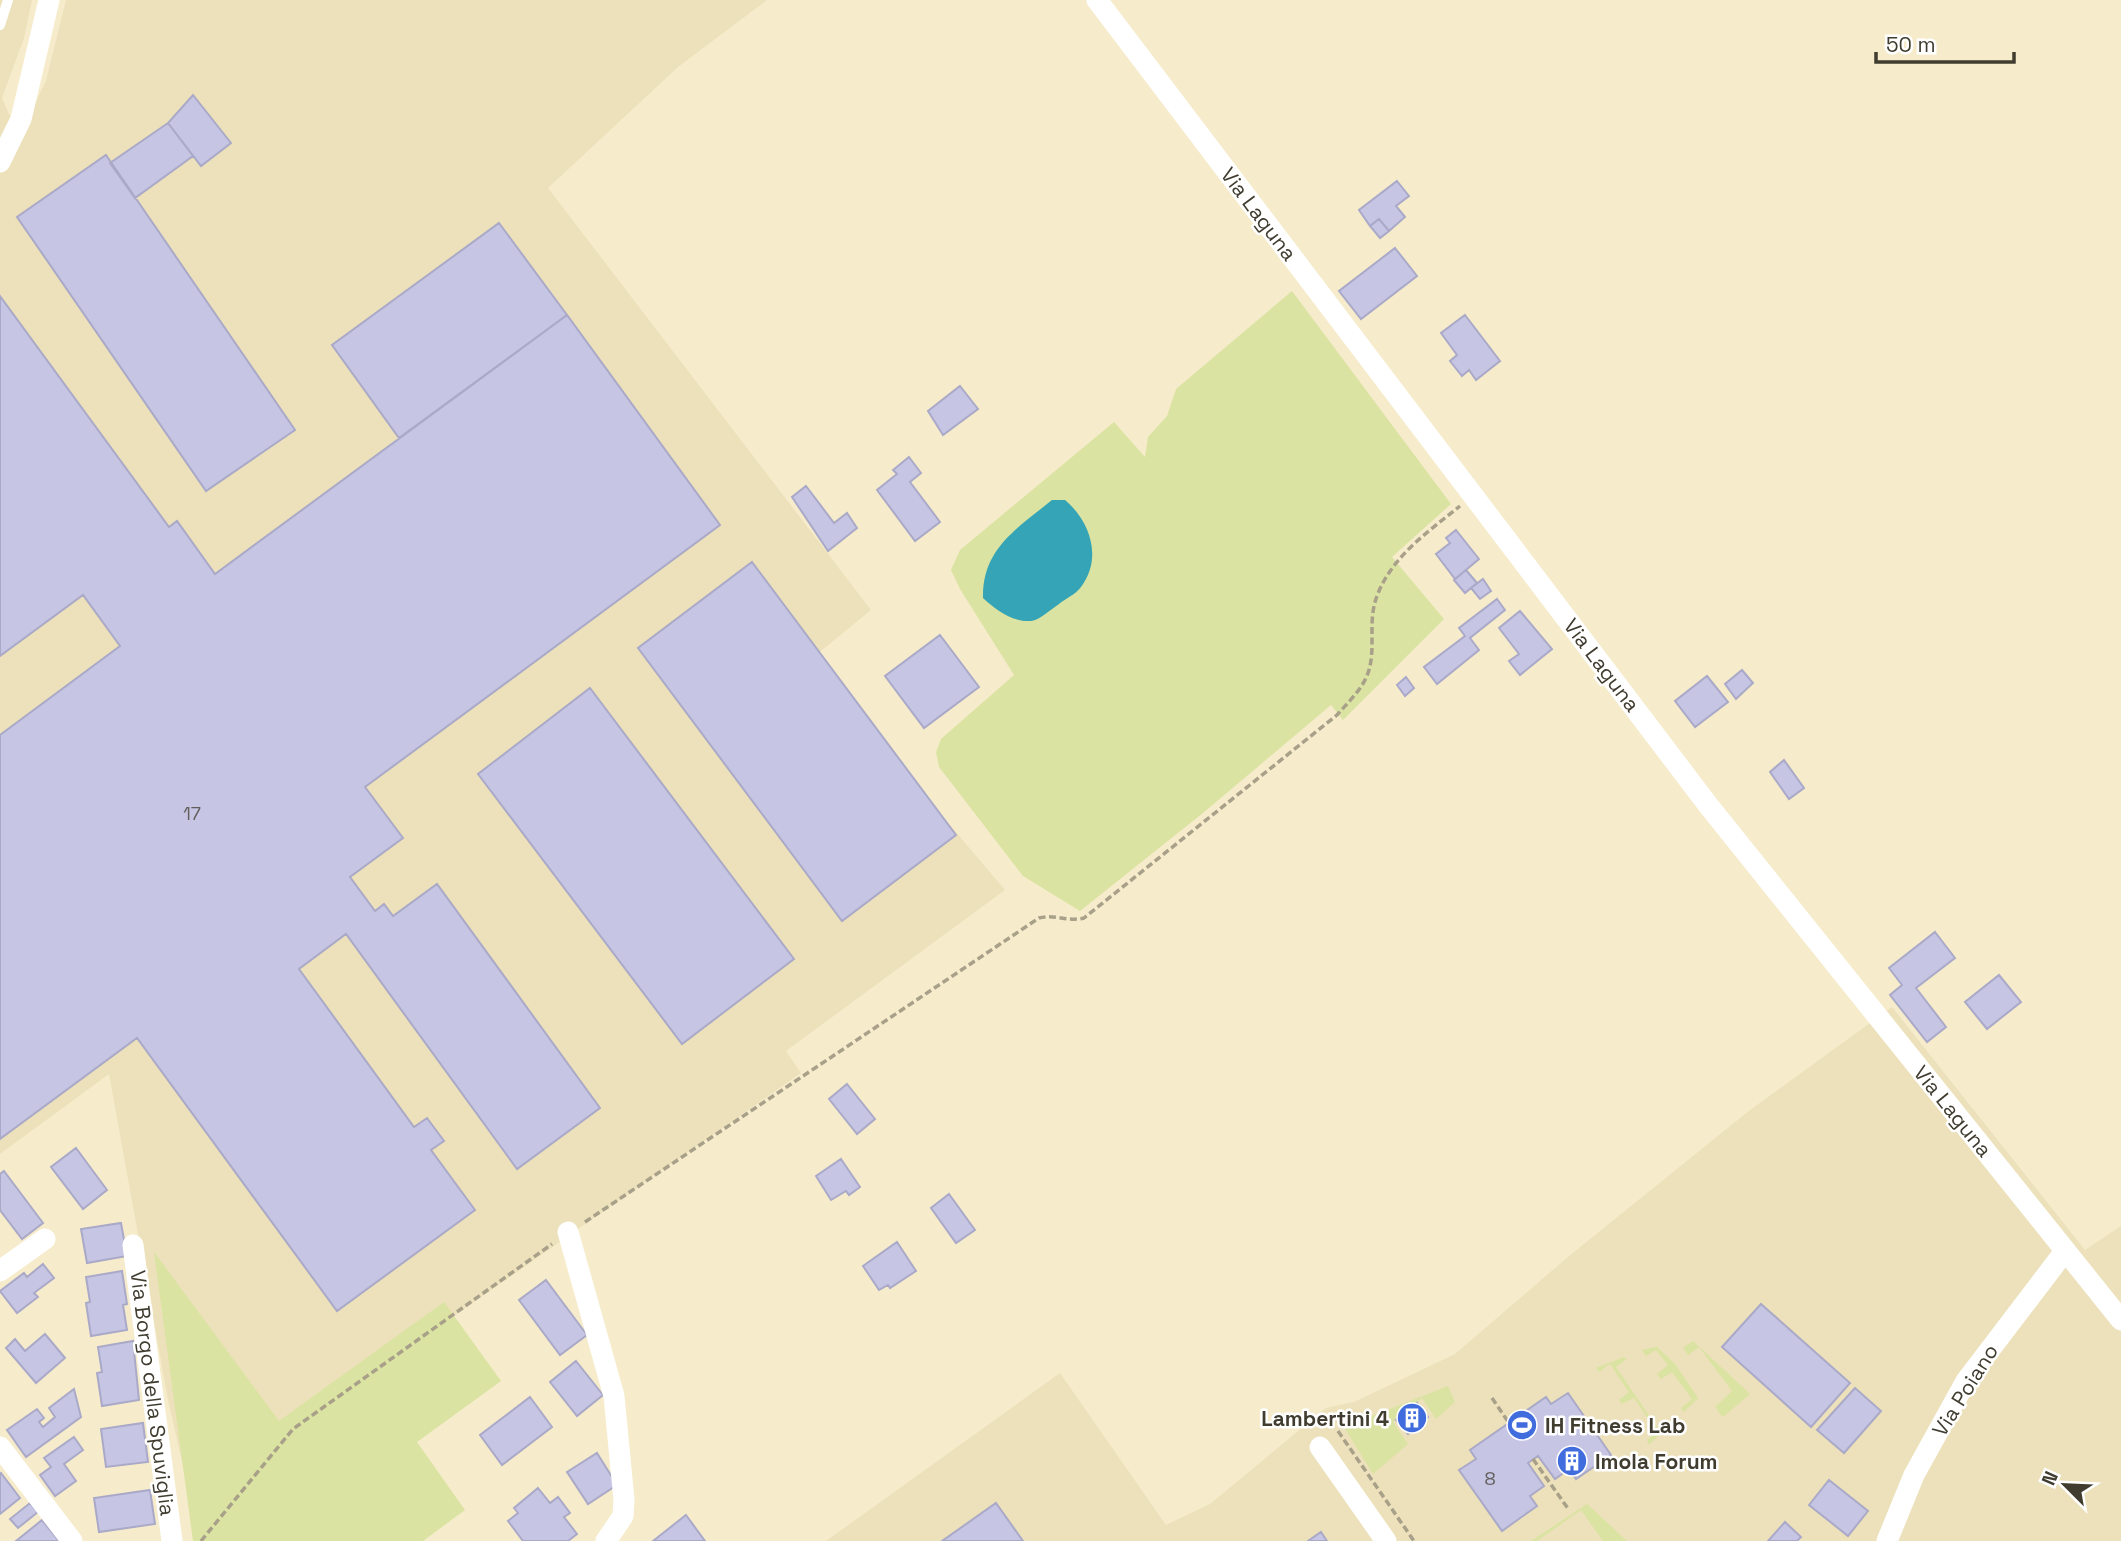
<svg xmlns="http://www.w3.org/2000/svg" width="2121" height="1541" viewBox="0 0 2121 1541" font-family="'Space Grotesk',sans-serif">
<rect width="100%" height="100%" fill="#f6eccc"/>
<path fill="#ece1ba" d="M0,0h32l-8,38 -22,60 17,39 27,-56 20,-81h701l-89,67 -130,121 323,422 -61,50 195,230 -219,161 15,22 -404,283 -197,185 -32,-141 -59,-326 -109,80z
M1892,1007l193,243 36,-24v315h-1295l234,-168 106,152 44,-21 116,-96 28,-6 101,-48 114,-98 181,-146z"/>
<path fill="#dae3a1" d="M1292,291l159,213 -59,53 52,62 -101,101 -12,-15 -128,108 -123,98 -57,-35 -84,-109 -3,-15 5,-13 73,-64 -54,-86 -9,-19 9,-20 154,-128 31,35 3,-20 19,-21 9,-27z
M154,1252l125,169 165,-119 57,79 -84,61 48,68 -42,31h-230z
M1693,1341l57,53 -27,23 -8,-10 17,-16 -33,-44 -11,8 -5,-7z
M1657,1347l18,17 23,34 -14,14 -3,-4 11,-9 -20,-27 -11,7 -4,-5 11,-9 -12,-15 -10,6 -4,-6z
M1624,1357l3,2 -11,8 42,62 12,-8 1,2 -22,22 -2,-5 10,-8 -23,-34 -12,6 -3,-4 10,-8 -19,-28 -11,8 -3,-4z
M1448,1386l7,16 -19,17 -14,-21 -29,24 15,22 -35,30 -29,-47z
M1587,1504l40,37h-24l-22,-31 -44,31h-6z"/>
<path fill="#34a4b6" d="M1052,500h13c25,21 38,58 16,87 -5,7 -16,12 -22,17 -8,5 -19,16 -28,17 -19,1 -35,-11 -48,-23 -1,-50 35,-70 69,-98z"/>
<path fill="#c6c5e4" stroke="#aaa9c7" stroke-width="2" d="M193,95l38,48 -30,23 -33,-43z
M168,123l25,33 -58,42 -25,-35z
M106,155l189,275 -89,61 -189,-274z
M1397,181l12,15 -13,10 9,11 -16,14 -10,-12 -9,7 -11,-16z
M1379,219l10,12 -9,7 -10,-12z
M499,223l68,92 -168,123 -67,-93z
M1395,248l22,28 -56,43 -22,-28z
M0,296l169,231 8,-6 38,53 352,-259 153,210 -355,262 38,51 -53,39 25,34 9,-7 9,12 44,-32 163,224 -83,61 -171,-235 -47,35 115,158 13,-9 17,23 -13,9 44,60 -138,101 -200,-273 -137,101v-404l120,-89 -37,-51 -83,61z
M1465,315l35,46 -24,19 -7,-10 -7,6 -12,-15 7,-6 -16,-22z
M960,386l18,23 -35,26 -15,-24z
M909,457l12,16 -11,9 30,40 -25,19 -38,-51 20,-16 -4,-4z
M806,486l28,37 13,-10 10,15 -29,23 -36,-54z
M1456,530l23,29 -24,20 -19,-25 14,-11 -4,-5z
M752,562l204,273 -114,86 -204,-273z
M1466,570l11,13 -12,10 -11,-13z
M1483,579l8,12 -11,8 -9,-11z
M1497,599l8,11 -35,28 9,12 -42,34 -13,-17 41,-31 -6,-8z
M1520,611l32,38 -32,26 -11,-14 10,-7 -20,-26z
M940,635l39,52 -55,41 -39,-52z
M1742,670l11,13 -17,16 -11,-15z
M1707,676l21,26 -33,25 -20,-26z
M1406,677l8,11 -9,8 -8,-11z
M590,688l204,271 -112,85 -204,-270z
M1784,760l20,28 -15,11 -19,-27z
M1935,932l20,26 -39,30 30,39 -19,15 -37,-47 12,-10 -13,-17z
M1999,975l22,27 -34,27 -22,-27z
M847,1084l28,35 -18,15 -28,-35z
M76,1148l31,42 -24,19 -32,-42z
M841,1159l19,28 -11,8 -3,-4 -15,9 -15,-24z
M4,1171l39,52 -21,16 -22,-29v-36z
M949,1194l26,36 -19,13 -25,-35z
M121,1223l6,33 -40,7 -6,-34z
M897,1242l19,29 -26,17 -2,-3 -9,5 -16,-24z
M43,1264l11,14 -20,15 4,4 -21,16 -17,-22 24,-18 3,4z
M122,1271l5,33 -4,1 4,25 -36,6 -5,-33 4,-1 -4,-25z
M546,1280l41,55 -27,20 -41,-55z
M1761,1304l89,79 -39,44 -89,-80z
M45,1334l20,24 -29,25 -30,-35 9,-9 10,12z
M133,1341l6,59 -37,6 -5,-33 5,-1 -4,-25z
M576,1361l27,34 -26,21 -27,-34z
M1855,1388l26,23 -37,42 -27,-23z
M74,1389l7,28 -55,40 -19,-27 30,-21 7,9 -5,4 4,5 12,-10 -6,-9z
M1568,1393l43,62 -35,24 -7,-10 -14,10 -17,-23 -10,7 16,23 -14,10 7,10 -35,25 -43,-61 17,-11 -6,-9 76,-53 5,7z
M530,1397l22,30 -50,38 -22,-30z
M1417,1403l11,14 -20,17 -12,-14z
M143,1423l5,39 -42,5 -5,-38z
M74,1437l9,13 -19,14 12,17 -21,15 -15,-21 11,-8 -7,-9z
M597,1453l20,32 -29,19 -21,-32z
M1,1473l19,25 -20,16v-40z
M1829,1480l39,31 -20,25 -39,-31z
M538,1488l12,15 8,-6 12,16 -6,4 13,17 -9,7h-45l-15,-20 10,-8 -4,-5z
M150,1490l5,34 -56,8 -5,-34z
M30,1503l8,9 -20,16 -8,-9z
M996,1503l27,38h-81z
M686,1515l19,26h-52z
M42,1520l17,21h-43z
M1785,1522l16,15 -4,4h-29z
M1321,1532l6,9h-19z"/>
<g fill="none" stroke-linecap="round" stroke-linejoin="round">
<path stroke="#a8a089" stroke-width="3.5" stroke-dasharray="7 3.5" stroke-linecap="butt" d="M585,1222l454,-304c14,-4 30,4 45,0l253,-203c13,-15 29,-29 33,-49 5,-23 -2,-47 7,-70 15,-40 51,-64 83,-90
M1492,1398l17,25
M1338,1431l76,110
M1533,1459l36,51
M201,1541l92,-112 259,-185"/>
<path stroke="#fff" stroke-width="10" d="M0,25l8,-25"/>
<path stroke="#fff" stroke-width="21" d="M1097,0l611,805 413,515
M0,162l21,-43 28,-119
M568,1232l46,164 10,104 -1,16 -17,25
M133,1245l39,296
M0,1271l45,-32
M0,1447l72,94
M1320,1447l66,94
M1887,1541l27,-66 52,-94 99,-130"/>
</g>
<defs>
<g id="building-disc" transform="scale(1.575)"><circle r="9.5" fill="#416cdd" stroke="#fff"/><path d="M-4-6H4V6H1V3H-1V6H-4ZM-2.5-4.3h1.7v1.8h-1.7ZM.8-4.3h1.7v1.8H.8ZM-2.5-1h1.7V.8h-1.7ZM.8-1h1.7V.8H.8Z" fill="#fff"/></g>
<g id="stadium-disc" transform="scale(1.575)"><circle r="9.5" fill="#416cdd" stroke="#fff"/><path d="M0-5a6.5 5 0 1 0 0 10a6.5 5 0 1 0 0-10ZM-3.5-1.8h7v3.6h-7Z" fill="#fff"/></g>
</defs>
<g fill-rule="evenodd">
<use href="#building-disc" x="1412" y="1418"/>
<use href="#stadium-disc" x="1522" y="1425"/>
<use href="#building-disc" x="1572" y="1461"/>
</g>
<g text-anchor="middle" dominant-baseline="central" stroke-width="5" stroke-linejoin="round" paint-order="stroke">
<g font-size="18" fill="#625e5c">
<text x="192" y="813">17</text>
<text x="1490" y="1478">8</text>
</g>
<g font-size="21" fill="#403c2f" stroke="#fff">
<text transform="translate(1259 214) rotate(53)">Via Laguna</text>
<text transform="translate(1602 665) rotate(53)">Via Laguna</text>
<text transform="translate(1953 1111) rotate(51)">Via Laguna</text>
<text transform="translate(1965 1390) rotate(-58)">Via Poiano</text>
<text transform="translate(153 1393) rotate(83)">Via Borgo della Spuviglia</text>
</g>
<g font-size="21" font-weight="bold" fill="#403c2f" stroke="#fff" text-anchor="start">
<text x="1389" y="1418" text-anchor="end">Lambertini 4</text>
<text x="1545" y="1425">IH Fitness Lab</text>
<text x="1595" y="1461">Imola Forum</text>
</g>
</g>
<g transform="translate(2065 1485) rotate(294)" stroke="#ffffff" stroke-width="5" paint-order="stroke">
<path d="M0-5L12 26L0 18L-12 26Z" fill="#403c2f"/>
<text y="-10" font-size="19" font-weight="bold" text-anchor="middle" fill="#403c2f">N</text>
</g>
<path d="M1876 52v10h138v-10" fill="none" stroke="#403c2f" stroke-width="3.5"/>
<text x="1886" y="52" font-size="21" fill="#403c2f" stroke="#ffffff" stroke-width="5" paint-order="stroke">50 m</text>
</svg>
